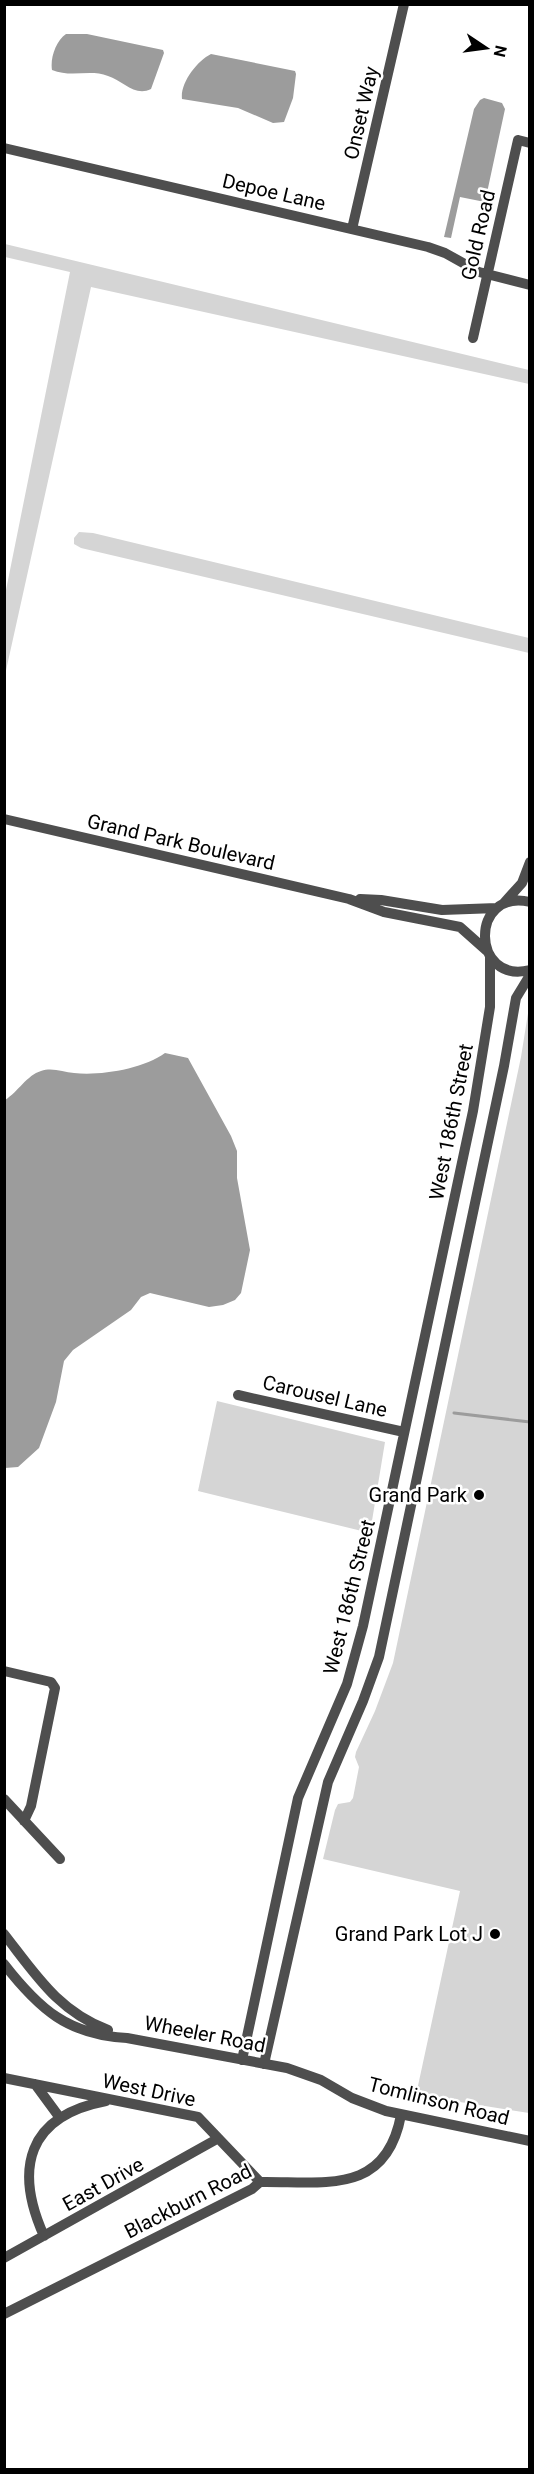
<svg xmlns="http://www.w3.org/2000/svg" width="534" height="2474" viewBox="0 0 534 2474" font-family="Roboto,sans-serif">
<rect width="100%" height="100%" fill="#fff"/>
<path fill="#d5d5d5" d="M5,244l524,126v14l-438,-97 -86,388v-80l65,-323 -65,-15z
M79,532l14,1 436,105v15l-448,-105 -7,-4v-6z
M529,1007l1,1106h-1l-113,-18 44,-204 -137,-32 12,-49 3,-6 12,-2 3,-4 6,-31 -4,-10 1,-5 19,-41 18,-48 128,-606z
M217,1401l168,41 -15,91 -172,-42z"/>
<path fill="#9c9c9c" d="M66,34h21l76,16 1,3 -13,36c-16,8 -28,-8 -43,-13 -18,-7 -37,2 -56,-6 -2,-12 4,-29 14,-36z
M211,54l84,17 1,3 -3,24 -9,24 -11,1 -35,-15 -56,-9c-2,-16 15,-38 29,-45z
M484,98l18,5 3,6 -20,93 -25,-5 -9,41 -7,-1 30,-128 6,-9z
M165,1053l23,5 43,78 6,15v27l13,72 -9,43 -6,7 -12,5 -14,2 -59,-14 -9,4 -10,13 -58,40 -9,11 -8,41 -17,46 -21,19 -13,1v-368c13,-8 22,-25 36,-29 11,-4 22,1 33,2 26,3 69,-4 91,-20z"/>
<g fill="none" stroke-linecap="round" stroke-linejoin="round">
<path stroke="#9c9c9c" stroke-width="3" d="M454,1413l76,9"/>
<path stroke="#4e4e4e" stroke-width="10" d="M4,148l424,99 17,6 34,19 51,13
M352,229l52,-225
M473,338l45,-198 12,3
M4,819l345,80 35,13 76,15 27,24
M360,899l21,1 61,10 55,-2
M530,902c-61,-14 -59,83 0,68
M503,904l19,-21 8,-21
M238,1395l166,37
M4,1671l47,11 4,6 -24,118 -7,15
M4,1799l56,60
M4,1934c32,41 54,77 104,96
M4,1964c35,45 64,71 123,74l160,30 34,12 31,18 34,13 144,30
M242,2060l56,-262 49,-114 16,-58 110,-515 17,-104v-51
M264,2064l64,-282 35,-81 16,-44 125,-591 12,-68 14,-23
M4,2078l194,39 62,65
M35,2084l25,34
M44,2236c-30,-67 -17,-120 62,-135
M4,2258l213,-119
M4,2314l248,-125 8,-7c64,-1 126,14 141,-67"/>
</g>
<g fill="#000" stroke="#fff" stroke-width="2">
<circle cx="479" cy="1495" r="6"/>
<circle cx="495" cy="1934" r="6"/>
</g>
<g text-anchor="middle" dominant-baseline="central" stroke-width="5" stroke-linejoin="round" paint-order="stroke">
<g font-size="20" fill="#000" stroke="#fff">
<text transform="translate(361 113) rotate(-77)">Onset Way</text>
<text transform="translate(274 192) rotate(13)">Depoe Lane</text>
<text transform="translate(478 235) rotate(-77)">Gold Road</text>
<text transform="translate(181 842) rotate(13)">Grand Park Boulevard</text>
<text transform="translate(451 1122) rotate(-79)">West 186th Street</text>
<text transform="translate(325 1396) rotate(13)">Carousel Lane</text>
<text transform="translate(349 1597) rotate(-76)">West 186th Street</text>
<text transform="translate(205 2034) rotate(11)">Wheeler Road</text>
<text transform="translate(149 2090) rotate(12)">West Drive</text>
<text transform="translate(439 2101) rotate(14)">Tomlinson Road</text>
<text transform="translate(103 2184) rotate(-29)">East Drive</text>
<text transform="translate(188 2201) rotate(-27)">Blackburn Road</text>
</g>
<g font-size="20" fill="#000" stroke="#fff" text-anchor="end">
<text x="467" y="1495">Grand Park</text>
<text x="483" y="1934">Grand Park Lot J</text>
</g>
</g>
<rect width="534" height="2474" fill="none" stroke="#000000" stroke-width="12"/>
<g transform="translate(486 48) rotate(103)" stroke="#ffffff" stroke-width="4.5" paint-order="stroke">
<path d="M0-4.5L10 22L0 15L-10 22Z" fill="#000000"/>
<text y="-9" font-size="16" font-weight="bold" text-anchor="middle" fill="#000000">N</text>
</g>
</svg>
